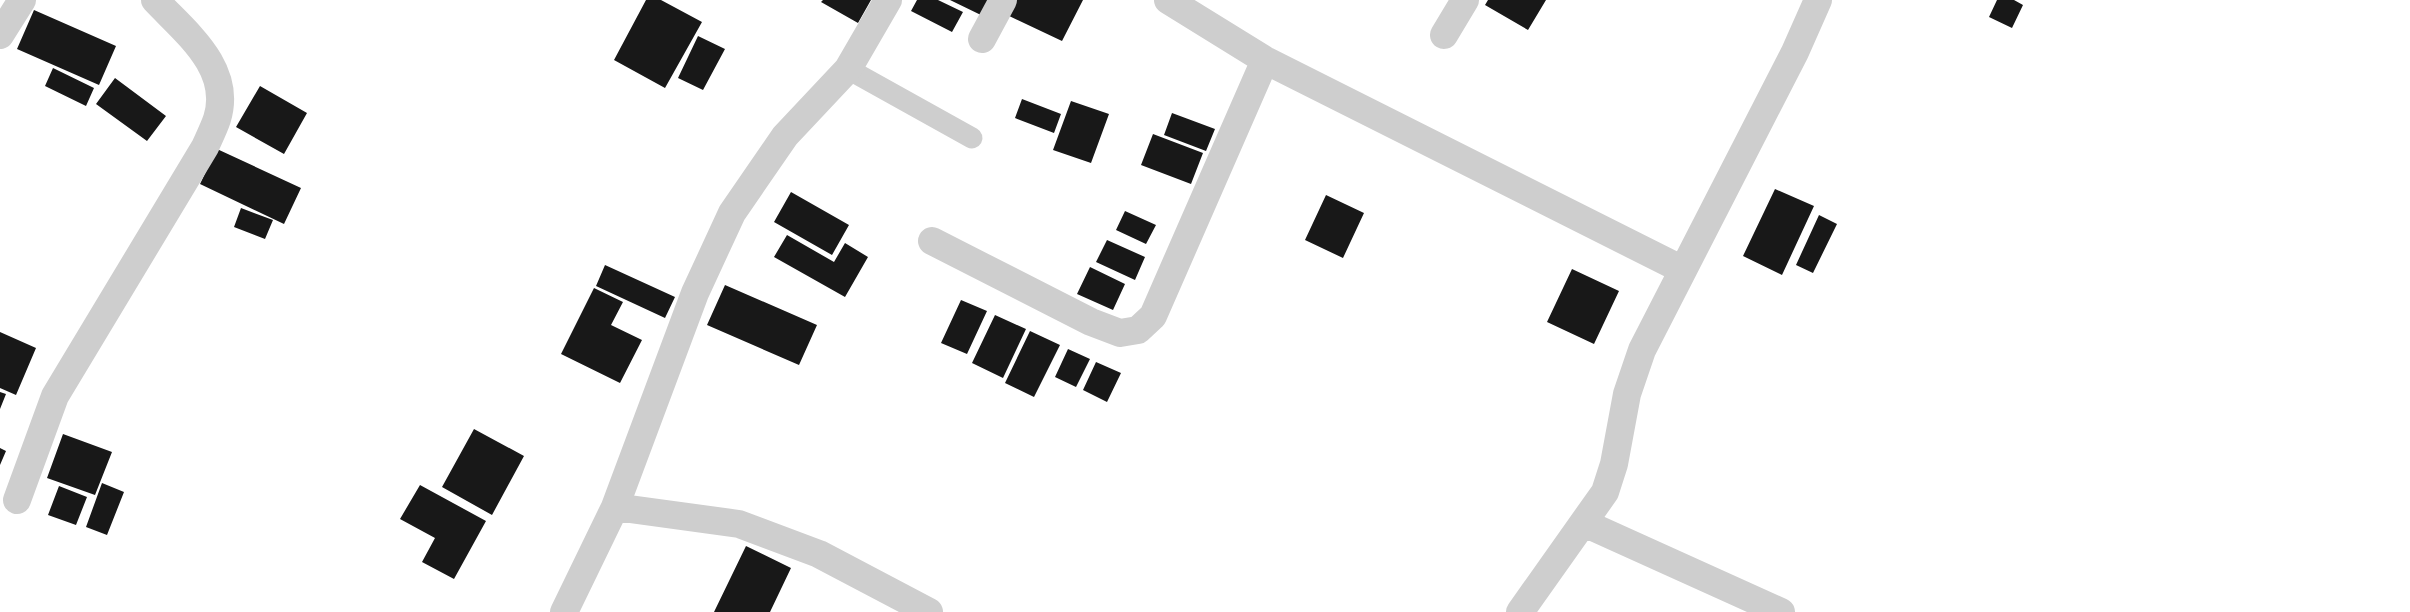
<svg xmlns="http://www.w3.org/2000/svg" width="2410" height="612" viewBox="0 0 2410 612" font-family="Helvetica,sans-serif">
<rect width="100%" height="100%" fill="#fff"/>
<path fill="#181818" d="M646,0h15l41,22 -37,66 -51,-28z
M823,0h48l-13,23 -37,-21z
M917,0h21l25,12 -11,20 -41,-21z
M950,0h44l-9,17z
M1012,0h71l-21,41 -57,-27z
M1488,0h58l-18,30 -43,-25z
M1997,0h17l9,5 -11,23 -23,-11z
M34,10l82,36 -17,39 -82,-36z
M698,36l27,13 -22,41 -25,-12z
M53,68l41,20 -8,18 -41,-20z
M115,78l51,38 -19,25 -51,-37z
M260,86l47,27 -23,41 -48,-27z
M1022,99l39,15 -7,19 -39,-15z
M1071,101l38,13 -18,49 -38,-13z
M1172,113l43,16 -9,22 -42,-16z
M1153,134l50,19 -12,31 -50,-19z
M217,149l84,39 -17,36 -84,-40z
M1775,189l39,17 -32,69 -39,-19z
M791,192l58,33 -17,30 -58,-33z
M1326,195l38,18 -21,45 -38,-18z
M241,208l32,12 -8,19 -31,-12z
M1125,211l31,14 -10,19 -30,-14z
M1819,215l18,9 -24,49 -17,-8z
M787,235l47,27 11,-19 23,14 -23,40 -71,-40z
M1107,240l38,17 -10,23 -39,-18z
M605,265l70,32 -10,21 -69,-32z
M1090,267l35,17 -12,26 -36,-16z
M1572,269l47,22 -25,53 -47,-22z
M725,285l92,40 -18,40 -92,-40z
M594,288l29,14 -12,23 31,15 -22,43 -59,-29z
M961,300l26,11 -20,43 -26,-11z
M995,315l31,14 -23,49 -31,-15z
M1030,331l30,14 -26,52 -29,-14z
M0,332l36,16 -20,47 -16,-7z
M1068,349l22,10 -14,28 -21,-10z
M1096,362l25,11 -14,29 -24,-12z
M0,392l6,2 -6,15z
M474,429l50,27 -32,59 -50,-28z
M63,434l49,18 -17,43 -48,-17z
M0,448l6,3 -6,14z
M102,483l22,9 -17,43 -21,-8z
M420,485l66,36 -32,58 -32,-17 13,-24 -35,-19z
M59,486l28,11 -11,28 -28,-10z
M746,546l45,22 -21,44h-56z"/>
<g fill="none" stroke-linecap="round" stroke-linejoin="round">
<path stroke="#cecece" stroke-width="21" d="M848,69l124,69"/>
<path stroke="#cecece" stroke-width="28" d="M1168,0l97,60 418,210
M0,35l22,-35
M1444,35l21,-35
M982,39l21,-39
M932,241l159,81 29,11 18,-3 15,-14 112,-256
M17,500l38,-104 150,-249c4,-9 9,-19 12,-28 16,-51 -32,-87 -62,-119
M615,507l124,17 80,30 110,58
M1584,523l197,89
M564,612l51,-105 80,-214 37,-80 53,-77 63,-67 40,-69
M1520,612l85,-120 9,-28 13,-70 15,-44 153,-298 23,-52"/>
</g>
</svg>
